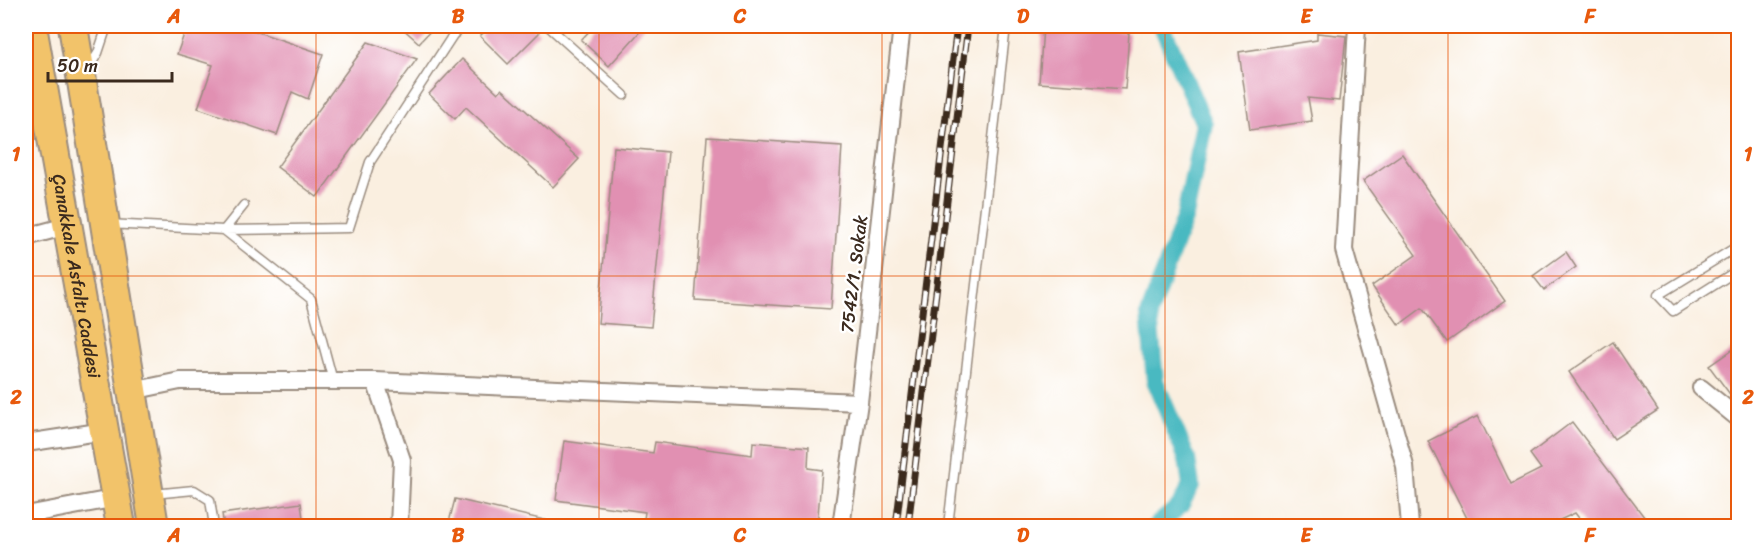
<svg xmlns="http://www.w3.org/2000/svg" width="1764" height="552" viewBox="0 0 1764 552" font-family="Sriracha,sans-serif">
<rect width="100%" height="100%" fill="#fff"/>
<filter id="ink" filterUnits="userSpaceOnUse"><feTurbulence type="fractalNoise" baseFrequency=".0167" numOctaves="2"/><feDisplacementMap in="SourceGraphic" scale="12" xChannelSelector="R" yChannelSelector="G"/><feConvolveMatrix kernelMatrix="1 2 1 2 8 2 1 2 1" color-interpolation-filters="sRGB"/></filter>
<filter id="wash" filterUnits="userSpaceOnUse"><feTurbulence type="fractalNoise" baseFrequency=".008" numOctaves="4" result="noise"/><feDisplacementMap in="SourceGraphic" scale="24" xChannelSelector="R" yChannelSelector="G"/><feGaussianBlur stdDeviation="1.35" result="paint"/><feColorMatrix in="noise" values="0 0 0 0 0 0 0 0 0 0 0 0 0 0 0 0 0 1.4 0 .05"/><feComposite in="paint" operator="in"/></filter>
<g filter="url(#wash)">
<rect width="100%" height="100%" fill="#faefe0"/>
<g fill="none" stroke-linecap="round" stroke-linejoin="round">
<path stroke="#4ab9c1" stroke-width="18" d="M1156,526l24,-20 11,-21 -4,-26 -32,-78 -6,-67 36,-98 19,-92 -42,-98"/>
</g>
<g id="blocks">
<path fill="#e190b2" d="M187,26h53l83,28 -15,45 -16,-7 -15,43 -79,-27 15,-43 -36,-11z
M400,26h35l-16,17z
M490,26h41l8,7 -31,31 -28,-28z
M594,26h51l-36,40 -28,-26z
M1043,27l86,6 -4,56 -86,-6z
M1317,33l29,3 -7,65 -31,-3 4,23 -62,9 -11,-78 78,-12z
M368,42l49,17 -100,138 -40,-30z
M462,59l36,34 4,-4 77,70 -26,28 -87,-80 -11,12 -26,-25z
M707,137l135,9 -11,163 -136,-9z
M614,147l54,5 -17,175 -53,-4z
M1402,154l103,147 -58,41 -25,-34 -23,17 -27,-39 44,-31 -53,-74z
M1566,252l10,15 -32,23 -11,-14z
M1613,342l45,68 -44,29 -45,-67z
M1738,346v59l-29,-39z
M1478,416l33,68 30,-15 -11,-15 42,-32 79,104h-66l-10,-13 -28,13h-76l-43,-85z
M564,441l89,12 2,-11 97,13 1,-13 56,5 -1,21 14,2 -5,56h-174l2,-14 -89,-12z
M455,499l94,22v5h-101z
M301,503l3,23h-80l-2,-12z"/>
</g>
</g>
<g filter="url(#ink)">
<use href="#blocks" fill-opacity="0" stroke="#9a8c7f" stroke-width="1.5"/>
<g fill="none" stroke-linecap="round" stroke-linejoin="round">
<g stroke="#9a8c7f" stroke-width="11">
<path id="service" d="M548,26l76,69
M88,69l10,-16 9,-27
M244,205l-20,25 87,69 22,82
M108,224l116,6 125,-2 21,-66 83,-127 11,-9
M1738,246l-80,49 15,16 65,-41
M153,494l41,-4 16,10 4,26
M948,526l58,-500"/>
</g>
<g stroke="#9a8c7f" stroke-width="20">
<path id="minor" d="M1357,26l-13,224 61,216 5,60
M26,237l41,-11
M375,381l27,79 -3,66
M1701,388l37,30
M132,391l48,-10h195l484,21
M26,443l79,-12
M26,515l91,-17
M841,526l18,-124 43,-376"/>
</g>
<g stroke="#9a8c7f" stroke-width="32">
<g id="trunk">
<path id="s1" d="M32,26l89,500"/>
<path d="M73,26l81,500"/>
</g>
</g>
<use href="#service" stroke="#fff" stroke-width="8"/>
<use href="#minor" stroke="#fff" stroke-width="16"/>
<use href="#trunk" stroke="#f2c36a" stroke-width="28"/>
<g stroke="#3b2a1e" stroke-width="7">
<path id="rail" d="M896,526l61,-500
M908,526l60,-500"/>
</g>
<use href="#rail" stroke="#fff" stroke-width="4.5" stroke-dasharray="14" stroke-linecap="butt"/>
</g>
</g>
<path fill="none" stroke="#e8590c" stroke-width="1.5" stroke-opacity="0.55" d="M316,26v500M599,26v500M882,26v500M1165,26v500M1448,26v500M26,276h1712"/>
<g text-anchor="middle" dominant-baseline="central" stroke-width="5" stroke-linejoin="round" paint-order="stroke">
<g font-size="18" fill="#3b2a1e" stroke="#fff">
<text transform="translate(854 274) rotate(-83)">7542/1. Sokak</text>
<text stroke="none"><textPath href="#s1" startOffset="254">Çanakkale Asfaltı Caddesi</textPath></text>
</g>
</g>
<rect width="1764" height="552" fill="none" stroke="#fff" stroke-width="66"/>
<path d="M48 72v9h124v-9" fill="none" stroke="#3b2a1e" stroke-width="3"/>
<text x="57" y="72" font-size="18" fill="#3b2a1e" stroke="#ffffff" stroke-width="4.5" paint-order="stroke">50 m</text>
<rect x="33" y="33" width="1698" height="486" fill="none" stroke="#e8590c" stroke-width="2"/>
<g font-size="20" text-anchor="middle" font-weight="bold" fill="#e8590c">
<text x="174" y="23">A</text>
<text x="458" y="23">B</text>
<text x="740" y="23">C</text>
<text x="1023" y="23">D</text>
<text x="1306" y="23">E</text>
<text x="1590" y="23">F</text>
<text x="16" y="161">1</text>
<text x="1748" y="161">1</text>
<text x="16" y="404">2</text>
<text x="1748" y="404">2</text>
<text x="174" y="542">A</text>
<text x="458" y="542">B</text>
<text x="740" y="542">C</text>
<text x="1023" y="542">D</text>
<text x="1306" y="542">E</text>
<text x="1590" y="542">F</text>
</g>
</svg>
